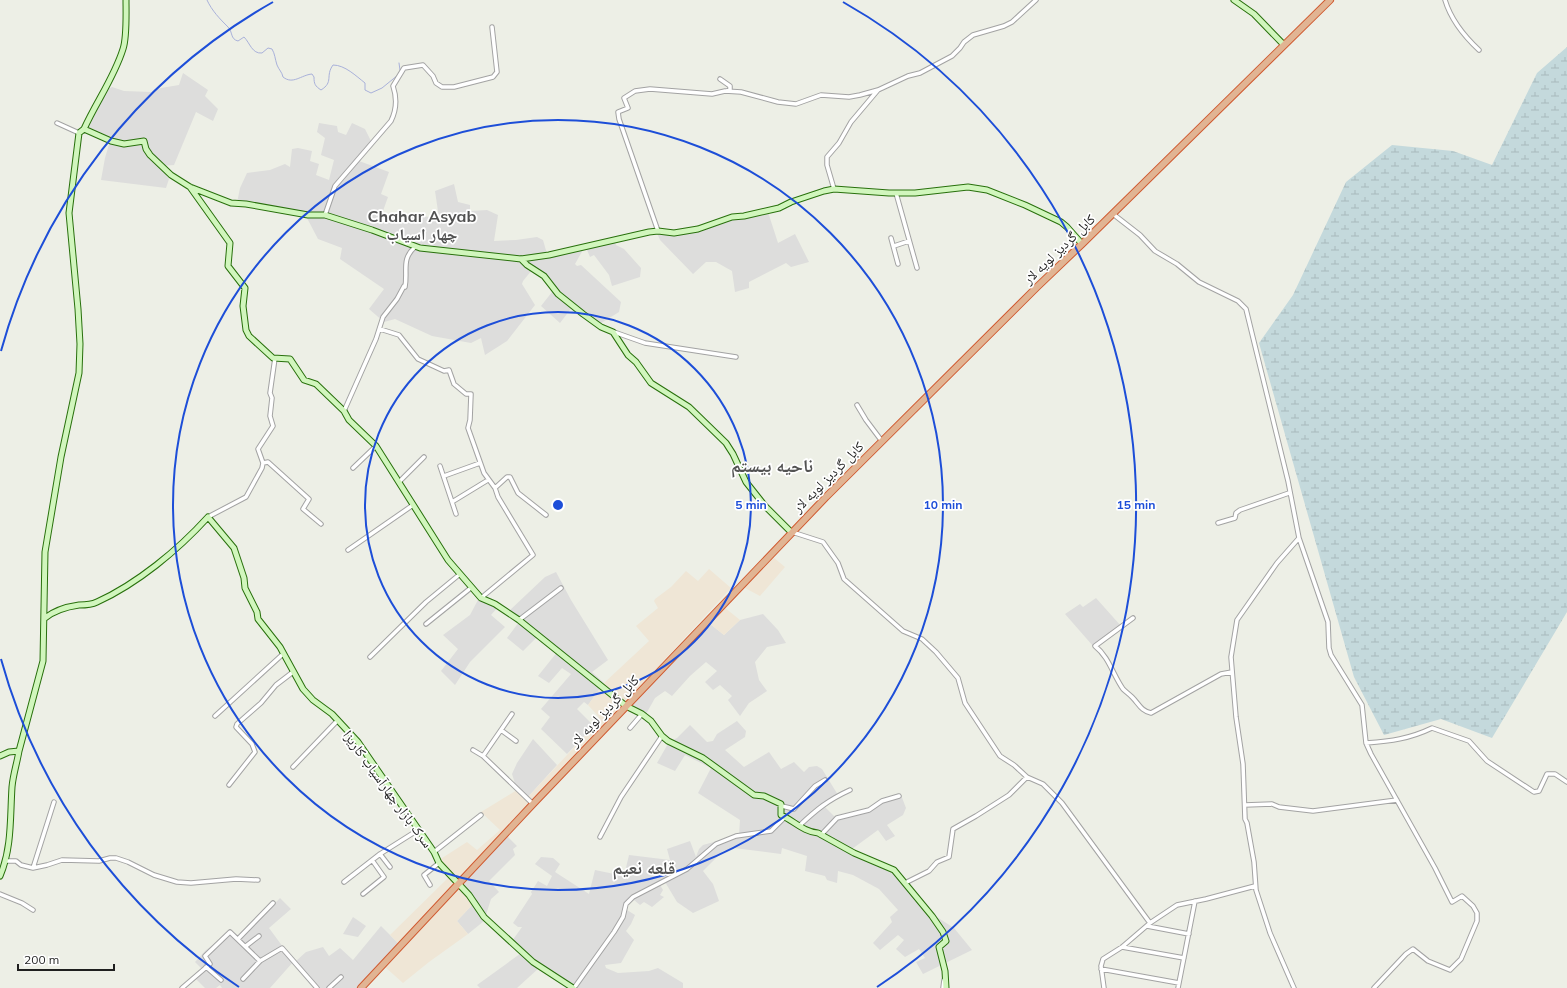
<svg xmlns="http://www.w3.org/2000/svg" width="1567" height="988" viewBox="0 0 1567 988" font-family="Mulish,'Noto Naskh Arabic',sans-serif">
<defs>
<pattern id="wetland-marsh" width="20" height="14" patternUnits="userSpaceOnUse"><rect width="20" height="14" fill="#c4d9dc"/><path d="M1 5h8M5 5V1M11 12h8M15 12V8" fill="none" stroke="#a8babc"/></pattern>
</defs>
<rect width="100%" height="100%" fill="#edefe6"/>
<path fill="#dddddc" d="M183,73l25,17 -3,6 13,13 -5,12 -17,-9 -22,53 -13,1 -8,-7 16,20 -3,9 -65,-8 4,-22 5,-17 -26,-12 9,-20 15,-20 4,-2 12,4 27,1 10,-4 18,-3z
M319,123l18,3 1,6 8,3 6,-12 13,6 7,14 -13,18 30,11 -8,22 7,3 -9,25 2,-5 14,-4 44,5 -4,-27 19,-7 4,18 12,3v6l17,-1 11,5 -4,26 22,-1 21,-3 6,3 4,14 37,-6 -9,16 2,2 4,-1 40,37 -2,10 -21,13 -25,-19 -13,17 -19,-17 11,-14 -9,-16 -11,-6 -9,11 -1,3 13,21 -28,36 -22,14 -4,-17 -10,5 -39,-7 -37,-17 -11,3 -15,-13 15,-20 -44,-30 2,-11 -24,-9 -11,-21 -70,-15 3,-15 7,-15 23,-3 15,-6 5,3 2,-18 6,-1 14,3 -2,10 9,3 -3,11 13,5 5,-20 -13,-5 4,-17 -8,-6z
M768,212l10,31 17,-9 14,28 -18,5 -5,-4 -37,19v6l-14,4 -3,-21 -16,-9h-10l-13,12 -33,-34 -3,-7 1,-2 50,-5 28,-8z
M614,239l2,6 8,4 17,19 -1,9 -28,9 -3,-11 -15,-20 -4,2 -5,-12z
M556,572l15,28 37,60 -16,12 12,11 -16,22 -4,-3 -7,7 17,17 -27,28 -26,-25 9,-12 -9,-8 30,-35 -9,-6 -13,15 -11,-7 20,-25 -20,-15 -15,15 -16,-13 12,-16 -10,-11 36,-34z
M479,598l19,9 -7,8 14,12 -35,35 -15,23 -14,-14 17,-22 -15,-14 27,-20z
M1096,598l25,28 -28,20 -28,-32 15,-10 3,3z
M763,614l15,16 8,13 -19,4 -12,15 4,18 8,11 -18,12 -9,13 -12,-16 4,-4 -12,-11 -7,5 -8,-8 12,-11 -11,-9 -16,14 -18,20 -7,-5 -10,7 -9,16 -19,-7 82,-84 15,12 16,-15z
M737,721l9,10 -1,6 -20,13 19,17 25,-15 12,17 13,-7 10,10 5,-5 8,-1 5,3 16,26 -15,10 13,13 32,-9 13,-8 20,-6 5,13 -3,7 -16,10 8,11 -9,5 -8,-11 -26,19 42,22 35,41 25,16 18,22 -49,24 -7,-12 9,-4 -6,-9 -14,8 -9,-8 8,-9 -6,-5 -18,15 -7,-7 19,-21 -2,-5 8,-7 -19,-21 -26,-14 -15,-4 -1,12 -10,-3 -2,-4 -20,-5 2,-15 -25,-8 -1,6 -47,-6 -11,3 -20,20 10,13 6,17 -26,12 -16,-11 -12,-20 -5,3 3,5 -3,5 4,2 -12,10 -8,-5 -4,3 -6,-5 -7,5v5l8,5 -4,9 -5,7 8,9 -13,23 -16,2 1,3 12,5 31,-2 9,-3 25,15v5h-108l-36,-20 -22,20h-37l-3,-3 47,-34 -12,-10 10,-14h-4l-5,-4 19,-29 -1,-2 7,-11 9,5 5,-10 -17,-12 6,-7 12,1 7,6 -5,8 34,22 6,-24 29,6 5,-21 41,5 -3,-11 23,-8 6,16 3,-8 4,-4 36,-10 1,-15 -42,-27 13,-25 -26,-13 -10,16 -18,-8 12,-21 8,-4 13,-13 17,17 6,-1 4,-7z
M533,739l24,26 -30,33 -10,-8 -5,-16 5,-11z
M507,836l10,10 -4,3 2,6 -26,26 10,11 -8,7 -7,22 -16,13 -11,-13 18,-19 -14,-16z
M280,898l11,11 -22,19 14,19 13,14 10,-9 17,-5 6,9 11,-8 13,12 28,-34 19,19 -41,43h-43l-22,-27 -24,27h-48l-2,-3 -4,3h-11l-10,-10 8,-8 -8,-8 11,-12 26,-19 10,7z
M353,917l13,9 -8,11 -15,-3z"/>
<path fill="#efe6d6" d="M773,557l12,10 -25,29 -17,-9z
M709,569l22,19 -331,357 -10,-10 59,-58 -10,-17 28,-18 10,8 23,-20 -19,-18 36,-22 10,8 67,-72 5,-9 -11,-12 16,-22 45,-42 -13,-15 22,-18 -4,-7 1,-2 16,-12 15,-16 12,10z
M724,607l16,13 -16,15 -15,-12z
M461,886l14,16 -18,19 11,13 -39,28 -26,21 -18,-16z"/>
<path fill="url(#wetland-marsh)" d="M1567,47v565l-75,126 -51,-19 -57,16 -30,-58 -95,-334 34,-48 53,-113 46,-37 61,6 39,14 45,-92z"/>
<g fill="none" stroke-linecap="round" stroke-linejoin="round">
<path stroke="#a9b1da" stroke-width="1" d="M207,0c5,11 13,19 21,27 5,5 2,12 10,14l6,-4c6,6 8,17 18,16l6,-5 4,1c3,5 3,10 5,16 2,5 5,7 6,12 10,8 18,-2 29,-3l2,3c0,7 1,9 7,13 13,-8 4,-14 12,-25 12,0 23,11 32,18v7l6,3 11,-5 16,-13
M399,63l1,7"/>
<g stroke="#a3a3a3" stroke-width="5.5">
<path id="street" d="M1445,0c6,20 19,36 34,50
M720,79l10,7v4l-3,1
M57,123l22,10
M834,189l-7,-24v-8l12,-14 12,-21 27,-32
M896,193l21,75
M1113,214l27,21 15,16 22,13 22,18 39,19 8,8 42,172 11,57 29,84 1,26 2,7 31,50 4,38 5,11 64,114 17,34 10,-6 11,10 4,7v8l-16,38 -11,11 -22,-9 -15,-12 -7,5 -32,34
M325,215l10,-29 56,-65c6,-12 6,-23 2,-35l11,-18 19,-3 10,11 3,7 6,4h12l39,-10 4,-5 -5,-45
M658,231l-39,-112 -1,-7 10,-4 -4,-10 11,-7 15,-2 62,5 13,-3 16,1 37,10 18,2 25,-9 28,2 11,-2 18,-5 30,-14 12,-3 32,-17 8,-8 4,-6 9,-7 31,-9 8,-4 24,-22
M891,238l7,26
M894,246l15,-5
M380,329l19,6 19,24 26,12 5,-1 5,14 12,10h5l-1,26 -2,8 16,45 11,15
M614,332l31,11 91,14
M857,405l9,15 15,20
M344,411l32,-72 7,-22 14,-18 7,-13 1,1c3,-16 -4,-28 10,-40
M263,463l5,-1 41,37 -6,10 18,15
M440,466l16,48
M353,468l23,-22
M444,476l36,-13
M399,482l25,-25
M452,502l36,-22
M208,517l38,-20 16,-29 1,-5 -5,-14 15,-23 -3,-10 2,-18 -2,-5 5,-35
M1218,523l17,-5 1,-5 4,-3 49,-17
M792,532l31,10 15,21 6,16 59,52 19,8 14,13 22,26 7,25 35,53 14,9 13,12 16,7 19,19 88,120
M348,550l65,-45
M481,598l52,-43 -35,-58 -3,-9 12,-11h3l8,16 28,22
M1133,618l-38,28c14,11 18,29 28,43 3,3 6,5 9,8 7,7 9,14 19,16l70,-39 11,-2
M519,620l42,-32
M426,624l46,-37
M370,657l56,-55 34,-28
M215,716l68,-62
M630,728l12,-14
M501,730l15,11
M1366,743c25,-2 43,-4 66,-15l37,13 18,20 47,31 5,-1 8,-17h8l12,8
M473,750l10,6 50,48
M483,756l29,-42
M293,767l45,-47
M229,785l26,-33 -3,-8 -16,-17 1,-3 24,-21 15,-18 17,-13
M1245,805l27,-1 7,3 34,4 84,-11
M782,806l12,3 21,-23 10,-6
M799,826c17,-16 29,-26 51,-36
M821,835l16,-17 32,-8 13,-9 17,-5
M600,837l21,-40 41,-61
M434,852l47,-37
M380,854l10,13
M6,861h10l5,4 12,3 14,-3 15,-5 37,1 11,-3h6l12,4 26,13 23,7 14,1 45,-4 22,1
M33,868l21,-66
M344,882l36,-28 38,-24
M905,883l24,-12 8,-9 12,-5 4,-28 23,-13 33,-21 18,-18
M430,885l-6,-10 15,-12
M0,894l22,9 11,7
M363,894l21,-17 -12,-17
M1147,926l42,8
M238,939l35,-36
M246,946l13,-10
M1122,947l62,11
M206,967l15,13
M1101,969l78,14
M243,979l17,-18 22,-13 35,40
M182,988l28,-24 -5,-8 25,-24 30,29
M329,988l12,-11
M574,988l40,-56 9,-15 3,-13 7,-7 54,-28 29,-25 20,-8 35,-5 14,-14
M943,988l1,-8
M1104,988l-3,-22 2,-7 19,-12 28,-24 27,-18 29,-6 49,-13
M1178,988l17,-87
M1294,988l-24,-55 -14,-43 -2,-28 -7,-39 -2,-4 -2,-55 -7,-47 -5,-60 6,-37 40,-57 22,-25"/>
</g>
<g stroke="#28700c" stroke-width="7">
<path id="secondary" d="M1234,0l20,14 30,31
M84,129c12,-27 30,-51 39,-80 4,-12 3,-36 3,-49
M190,187l40,56 -2,23 17,22 -2,18 3,24 3,6 24,22 17,1 14,21 12,4 28,27 5,9 27,26 72,114 33,38 14,6 24,16 107,86 16,8 9,7 11,15 6,5 35,17 51,37 10,1 17,8v11c13,6 23,17 37,18l36,20 40,17 38,46 11,16 3,9 -7,6 6,24 1,17
M521,259l6,6 17,11 14,18 25,20 18,13 12,5 15,23 8,7 15,21 38,24 37,36 7,11 13,28 19,24 26,26
M45,618c10,-8 20,-11 34,-13 5,0 12,0 18,-3 40,-18 81,-52 111,-85l26,31 10,30 1,10 12,24 1,7 22,28 23,42 10,11 19,14 26,28 76,110 5,11 30,32 15,22 49,45 40,26
M0,756l9,-4 10,-1 24,-90 2,-109 16,-95 18,-84 1,-29 -2,-35 -9,-96 10,-80 5,-4 27,12 13,3 20,-3 2,8 4,6 21,20 19,12 41,16 15,1 62,11h17l47,15 48,18 101,11 28,-4 100,-23 9,-1 16,2 24,-4 34,-12 12,-1 35,-8 12,-6 33,-11 10,-2 55,4h26l53,-6 19,3 38,15 36,17 6,5 15,17
M0,876c12,-28 10,-58 12,-89 1,-12 5,-24 7,-36"/>
</g>
<g stroke="#d05a30" stroke-width="8">
<path id="highway" d="M361,988l172,-184 293,-307 211,-210 45,-43 248,-244"/>
</g>
<use href="#street" stroke="#fff" stroke-width="3.5"/>
<use href="#secondary" stroke="#d1f6bd" stroke-width="5"/>
<use href="#highway" stroke="#e1b493" stroke-width="6"/>
</g>
<g fill="none" stroke="#1d4ed8" stroke-width="2">
<circle cx="558" cy="505" r="193"/>
<circle cx="558" cy="505" r="385"/>
<path d="M239 987A578 578 0 0 1 1 659M1 351A578 578 0 0 1 273 2M843 2A578 578 0 0 1 877 987"/>
</g>
<g text-anchor="middle" dominant-baseline="central" stroke-width="3.5" stroke-linejoin="round" paint-order="stroke">
<g font-size="14" fill="#1f1f1f" stroke="#fff">
<text transform="translate(1059 249) rotate(-44)">کابل گردیز لویه لار</text>
<text transform="translate(828 477) rotate(-45)">کابل گردیز لویه لار</text>
<text transform="translate(604 711) rotate(-46)">کابل گردیز لویه لار</text>
<text transform="translate(388 789) rotate(54)">سرک بازار چهارآسیاب کاریزا</text>
</g>
<g font-size="16" font-weight="bold" fill="#525252" stroke="#fff">
<text x="422" y="216">Chahar Asyab<tspan x="422" dy="18">چهار اسیاب</tspan></text>
</g>
<g font-size="18" font-weight="bold" fill="#525252" stroke="#fff">
<text x="772" y="465">ناحیه بیستم</text>
<text x="644" y="867">قلعه نعيم</text>
</g>
</g>
<circle cx="558" cy="505" r="6" fill="#1d4ed8" stroke="#fff" stroke-width="2"/>
<g font-size="12" text-anchor="middle" font-weight="bold" fill="#1d4ed8" stroke="#fff" stroke-width="3.5" stroke-linejoin="round" paint-order="stroke">
<text x="751" y="509">5 min</text>
<text x="943" y="509">10 min</text>
<text x="1136" y="509">15 min</text>
</g>
<path d="M18 964v6h96v-6" fill="none" stroke="#1f1f1f" stroke-width="2"/>
<text x="24" y="964" font-size="12" fill="#1f1f1f" stroke="#ffffff" stroke-width="3" paint-order="stroke">200 m</text>
</svg>
